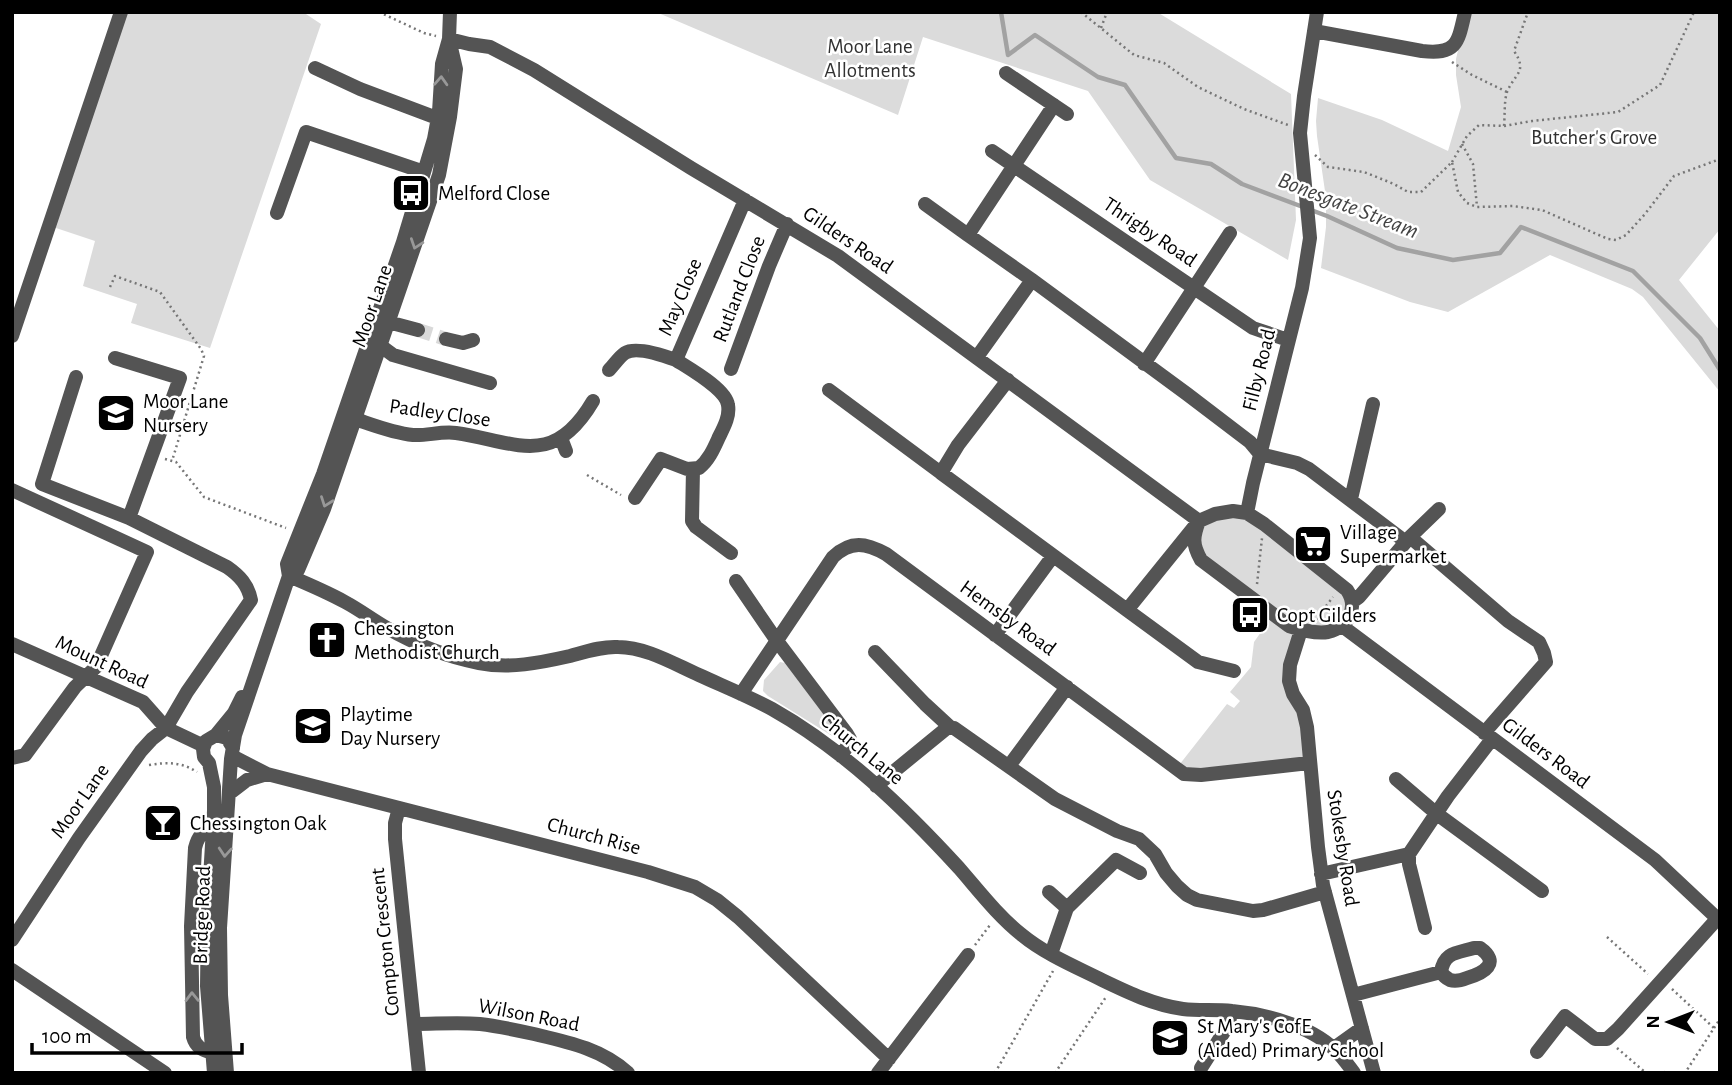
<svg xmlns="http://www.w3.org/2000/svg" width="1732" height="1085" viewBox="0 0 1732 1085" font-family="'Alegreya Sans',sans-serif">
<rect width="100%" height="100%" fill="#fff"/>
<path fill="#dbdbdb" d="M125,12h178l18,12 -111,324 -79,-25 6,-19 -54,-18 12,-45 -45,-15z
M656,12h501l134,82 5,126 -8,40 -138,-80 -62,-89 -165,-54 -25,78z
M1467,12h253v217l-41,51 41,51v61l-77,-95 -11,-8 -82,-34 -102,57 -38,-10 -89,-34 5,-41v-29l-9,-62 -1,-15 2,-23 64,22 66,31 13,-44 -5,-32v-16z
M1247,513l104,83 -9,30 -41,4 -11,35 19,98 -133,6 51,-65 7,4 6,-7 -10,-9 21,-25 3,-25 19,-27 -72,-55 -2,-39z
M780,662l5,1 55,73v3h-3l-69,-43 -5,-5 1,-11z"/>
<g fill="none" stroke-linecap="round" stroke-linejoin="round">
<path stroke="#a2a2a2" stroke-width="4.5" d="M1001,12l7,43 27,-20 63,42 27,8 51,73 35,6 31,20 85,32 70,32 56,12 47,-7 21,-26 112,44 67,67 20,32"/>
<path stroke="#d9d9d9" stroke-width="14" stroke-dasharray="14 7" stroke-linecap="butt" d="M418,330l28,9"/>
<path stroke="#767676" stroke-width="2.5" stroke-dasharray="2 3.5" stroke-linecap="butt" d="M379,12l45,21 12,3
M1081,12l53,43 30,8 34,24 46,22 44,16
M1101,28l6,-16
M1452,62l20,13 35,17
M1504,126l28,-5 86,-9 42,-27 34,-73
M1462,144l11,20 4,43
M1315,155l13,12 36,5 30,12 14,8h13l31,-30 6,30 9,11 10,4 36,-1 29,4 66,29 8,1 10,-5 19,-21 29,-38 46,-17
M1452,162l15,-26 12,-11 25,1c1,-10 0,-25 3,-34 8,-19 21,-20 7,-41l14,-39
M110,287l5,-11 45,16 41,57 3,7 -32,105
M165,459l11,3 28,35 82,31
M587,475l34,20
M1257,584l5,-46
M1318,620l1,-5 14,-18
M149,765c18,-3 33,-3 48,7
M1607,937l41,37
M975,945l15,-20
M1672,989l42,39 -29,45
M1714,1028l6,-9
M1617,1048l29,25
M995,1073l58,-102
M1055,1073l51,-76
M1664,1073l2,-2 1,2"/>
<path stroke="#545454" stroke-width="14" d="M1314,31l108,20c35,4 36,-8 43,-39
M449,39l20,5 21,3 44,23 157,98 147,88 361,265
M315,68l45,21 77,29
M1006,73l61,41
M1054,105l-86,130 64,45 155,114 63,48 10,12 37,9 12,6 97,73
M992,151l261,177 35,12
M925,204l43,31
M277,213l29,-81 118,40
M388,322l30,8
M12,336l109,-324
M446,339l17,4 10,-3
M374,341l19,14 97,28
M977,357l55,-77
M115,358l65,20 -51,140
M1144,364l86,-131
M731,369l38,-103 18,-42
M609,370c5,-5 10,-13 16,-17 11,-7 40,3 51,7
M1008,380l-50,65 -17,28 186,137 72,-89
M829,390l112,83
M355,419c18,6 38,14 58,16 14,1 28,-4 43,-2 61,9 97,36 137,-32
M561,438l5,13
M693,469l-1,52 4,6 35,26
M12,490l135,62 -51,115 -21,20 -50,68 -13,3
M635,498l26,-39 26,10 12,-1c10,-8 15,-20 20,-31 5,-10 11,-21 9,-32 -2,-16 -38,-36 -52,-45l69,-160
M1351,499l22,-95
M1233,511l14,2 17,11 83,66c12,18 1,37 -19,42 -13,2 -27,-2 -39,-6l-88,-66c-9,-16 -8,-23 -2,-39l16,-7z
M1247,513l6,-30 49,-195 8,-50 -10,-105 4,-37 13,-84
M1410,537l98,84 31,21 5,11 2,9 -62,71
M289,576c19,8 38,16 56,26 15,8 28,18 42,26 28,16 60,29 92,35 31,6 60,0 91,-7 15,-4 32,-10 48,-9 28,0 56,17 81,28 24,11 49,21 73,34 71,40 132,99 187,159 20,23 39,48 63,67 23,19 54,32 80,45 27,13 52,25 81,29 16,2 33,0 49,2 34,3 78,15 102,38 8,7 14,16 20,24
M289,576l9,-6 26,-61 115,-334 11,-58 6,-48 -7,-30 1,-27
M736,581l41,60 70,93 3,5 -2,6 -7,11
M1352,602l7,-5 51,-60 29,-28
M1127,610l71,52 36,9
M1342,626l313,234 65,61
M1301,630l-11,35 -1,16 4,13 10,16 4,17 11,120 5,38 51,188
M995,635l58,-79
M12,644l131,58 23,26 21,-36 64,-92c-3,-15 -11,-24 -24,-33l-98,-49 -87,-34 34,-107
M875,652l50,52 26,24
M741,694l92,-137c18,-17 33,-14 53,-3l298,220 17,1 108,-12
M216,735l18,-22 8,-16
M232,756l35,18 381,98 47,15 22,13 21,17 151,142
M1009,766l58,-79
M1396,779l41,35 105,77
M876,786l71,-58h7l101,71 62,32 22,8 16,15 11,19 11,13 10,9 10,5 56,11 10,-1 62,-18
M230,793l17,-13 20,-6
M399,808l-4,15v16l24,234
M1409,854v10l16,64
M1321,874l88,-20 39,-58 44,-57
M1049,892l18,16
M12,940l67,-102 62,-87 11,-12 14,-11 38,18
M1474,948h6c21,15 4,25 -13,30 -5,2 -11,4 -17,2 -4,-2 -7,-5 -9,-8 3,-20 16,-19 33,-24z
M1051,954l16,-46 49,-48 24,13
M12,970l153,103
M1353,995l88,-23
M414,1024c22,0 44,-2 66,0 18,2 36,6 54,10 34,8 68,15 94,39
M1334,1048l28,-20
M1537,1052l28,-36 30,23h12l11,-10 99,-110
M213,1053c-10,-3 -17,-5 -20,-16l-2,-111 4,-78c3,-12 7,-16 18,-21
M1201,1068l28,-44 2,-13
M214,1073l-7,-87 1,-74 6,-101v-24l-5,-24 -5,-6 -1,-8 3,-8 10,-6 11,3 6,10
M227,1073l-6,-78 -1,-67 11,-169 4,-24 54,-159 -2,-12 36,-90 80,-232 31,-103 5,-27 3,-48 7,-25
M878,1073l90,-118"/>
</g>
<defs><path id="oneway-chevron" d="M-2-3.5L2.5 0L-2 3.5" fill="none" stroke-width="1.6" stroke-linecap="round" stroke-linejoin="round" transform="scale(1.75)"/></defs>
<g stroke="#989898">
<use href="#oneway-chevron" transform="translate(441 81) rotate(-87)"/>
<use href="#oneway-chevron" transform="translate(416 244) rotate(109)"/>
<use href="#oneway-chevron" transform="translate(326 502) rotate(110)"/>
<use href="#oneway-chevron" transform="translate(225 852) rotate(94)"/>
<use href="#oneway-chevron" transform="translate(192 997) rotate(-91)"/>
</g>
<defs>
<g id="bus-square" transform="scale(2.0125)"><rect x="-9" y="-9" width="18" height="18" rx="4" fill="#000" stroke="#fff"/><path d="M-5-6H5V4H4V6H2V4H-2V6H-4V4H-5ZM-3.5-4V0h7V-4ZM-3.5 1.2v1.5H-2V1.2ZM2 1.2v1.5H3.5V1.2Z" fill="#fff"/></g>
<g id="school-square" transform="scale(2.0125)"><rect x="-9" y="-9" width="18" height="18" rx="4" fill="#000" stroke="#fff"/><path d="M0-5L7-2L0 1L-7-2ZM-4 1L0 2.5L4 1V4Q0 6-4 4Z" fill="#fff"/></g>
<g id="supermarket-square" transform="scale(2.0125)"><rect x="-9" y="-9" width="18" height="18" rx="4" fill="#000" stroke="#fff"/><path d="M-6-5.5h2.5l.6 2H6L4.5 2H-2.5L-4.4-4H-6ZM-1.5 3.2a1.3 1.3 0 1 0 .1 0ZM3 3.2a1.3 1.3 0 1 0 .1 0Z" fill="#fff"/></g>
<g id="church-square" transform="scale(2.0125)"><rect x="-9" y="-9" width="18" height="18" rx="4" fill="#000" stroke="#fff"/><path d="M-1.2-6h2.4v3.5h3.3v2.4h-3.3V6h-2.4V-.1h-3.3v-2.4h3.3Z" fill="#fff"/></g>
<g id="bar-square" transform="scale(2.0125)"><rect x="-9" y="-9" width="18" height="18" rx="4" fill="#000" stroke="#fff"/><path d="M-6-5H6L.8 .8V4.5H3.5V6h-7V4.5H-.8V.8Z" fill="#fff"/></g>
</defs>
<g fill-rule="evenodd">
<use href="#bus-square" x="411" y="193"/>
<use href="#school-square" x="116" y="413"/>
<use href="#supermarket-square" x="1313" y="544"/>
<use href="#bus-square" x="1250" y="615"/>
<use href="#church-square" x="327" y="640"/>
<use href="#school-square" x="313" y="726"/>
<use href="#bar-square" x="163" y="823"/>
<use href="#school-square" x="1170" y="1038"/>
</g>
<g text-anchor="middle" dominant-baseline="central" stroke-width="5" stroke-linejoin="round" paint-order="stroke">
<g font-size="21" fill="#323232" stroke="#fff">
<text x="870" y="46">Moor Lane<tspan x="870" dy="24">Allotments</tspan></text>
<text x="1594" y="137">Butcher's Grove</text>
</g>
<g font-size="21" fill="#000" stroke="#fff" text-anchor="start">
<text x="438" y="193">Melford Close</text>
<text x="143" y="401">Moor Lane<tspan x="143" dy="24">Nursery</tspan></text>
<text x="1340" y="532">Village<tspan x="1340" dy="24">Supermarket</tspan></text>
<text x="1277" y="615">Copt Gilders</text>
<text x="354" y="628">Chessington<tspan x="354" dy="24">Methodist Church</tspan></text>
<text x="340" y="714">Playtime<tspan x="340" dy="24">Day Nursery</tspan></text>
<text x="190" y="823">Chessington Oak</text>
<text x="1197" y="1026">St Mary's CofE<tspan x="1197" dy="24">(Aided) Primary School</tspan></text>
</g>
<g font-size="21" fill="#000" stroke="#fff">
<text transform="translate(1150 232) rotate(34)">Thrigby Road</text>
<text transform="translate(848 240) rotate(34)">Gilders Road</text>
<text transform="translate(739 289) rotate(-69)">Rutland Close</text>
<text transform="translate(680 297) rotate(-67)">May Close</text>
<text transform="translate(372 306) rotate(-71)">Moor Lane</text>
<text transform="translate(1259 370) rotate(-76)">Filby Road</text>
<text transform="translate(440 413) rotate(8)">Padley Close</text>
<text transform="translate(1008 618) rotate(36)">Hemsby Road</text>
<text transform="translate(102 662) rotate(25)">Mount Road</text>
<text transform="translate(862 749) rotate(39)">Church Lane</text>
<text transform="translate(1546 753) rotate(37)">Gilders Road</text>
<text transform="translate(80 801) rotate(-55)">Moor Lane</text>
<text transform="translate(594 836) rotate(15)">Church Rise</text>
<text transform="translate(1343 848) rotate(81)">Stokesby Road</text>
<text transform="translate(202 915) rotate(-88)">Bridge Road</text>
<text transform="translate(385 942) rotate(-96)">Compton Crescent</text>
<text transform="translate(529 1015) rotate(11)">Wilson Road</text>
</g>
<g font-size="23" font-style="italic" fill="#434343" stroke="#fff">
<text transform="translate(1348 206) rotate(21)">Bonesgate Stream</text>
</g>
</g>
<rect width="1732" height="1085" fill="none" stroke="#000000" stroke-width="28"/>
<g transform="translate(1669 1022) rotate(270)" stroke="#ffffff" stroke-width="5" paint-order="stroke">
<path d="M0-5L12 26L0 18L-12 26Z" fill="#000000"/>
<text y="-10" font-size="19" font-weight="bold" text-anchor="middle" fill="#000000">N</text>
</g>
<path d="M32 1043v10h210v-10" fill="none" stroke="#000000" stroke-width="3.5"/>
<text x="42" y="1043" font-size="21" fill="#000000" stroke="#ffffff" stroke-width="5" paint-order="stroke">100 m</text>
</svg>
